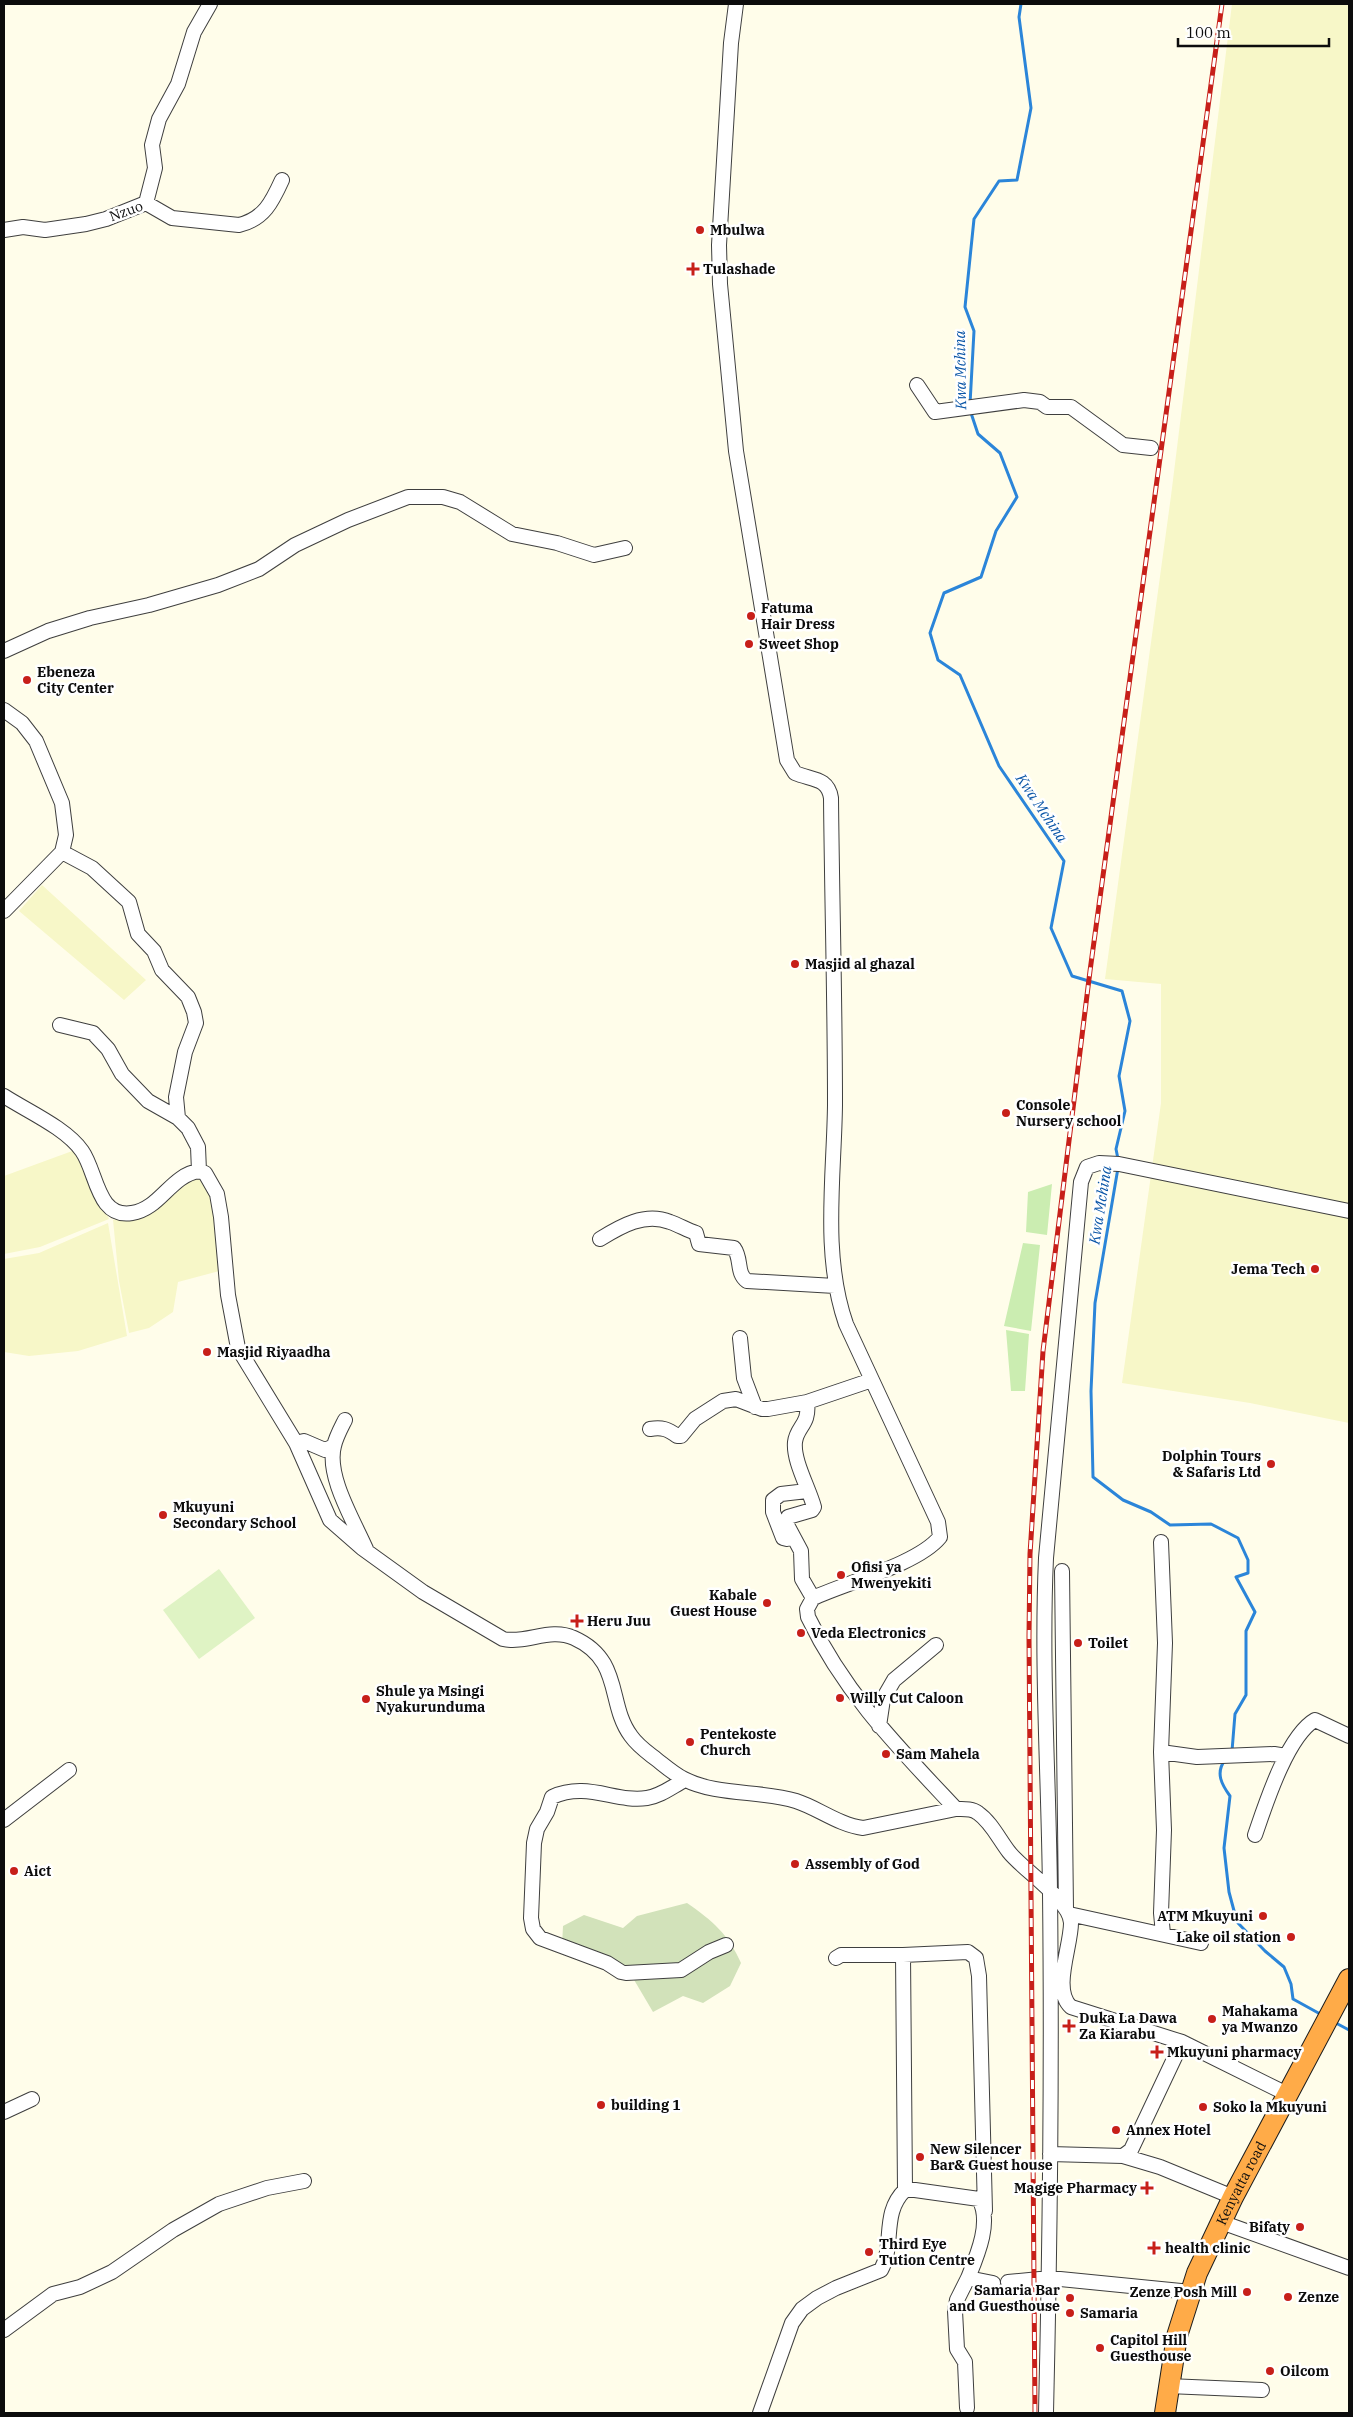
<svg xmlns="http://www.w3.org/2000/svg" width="1353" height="2417" viewBox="0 0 1353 2417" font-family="'IBM Plex Serif',serif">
<rect width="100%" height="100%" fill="#fffdea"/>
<path fill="#f7f7c8" d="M1232,4h117v1419l-99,-20 -128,-20 39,-280v-119l-56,-5 66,-483z
M42,885l104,95 -22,20 -105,-89z
M75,1150l16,25 18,44 -69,28 -36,7v-78z
M201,1171l19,46 3,53 -45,12 -5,30 -24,16 -20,5 -10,-52 -6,-61 56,-21z
M108,1223l19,113 -49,15 -49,5 -25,-4v-93l35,-6z"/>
<path fill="#cbedb1" d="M1052,1184l-5,51 -21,-3 2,-40z
M1023,1243l17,2 -9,86 -27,-5z
M1006,1330l23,4 -4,57h-14z"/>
<path fill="#d2e2ba" d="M687,1903c26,18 41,31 54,60l-11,23 -27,17 -20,-7 -30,16 -23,-39 -68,-27 1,-20 21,-11 39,13 14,-12z"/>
<path fill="#dff3c4" d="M219,1569l36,49 -56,41 -36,-49z"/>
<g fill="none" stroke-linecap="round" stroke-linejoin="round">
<path stroke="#2b85d9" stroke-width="3" d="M970,404l4,-73 -9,-24 9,-88 25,-38 18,-1 14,-72 -12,-91 2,-13
M970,410l8,24 22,19 17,44 -21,34 -15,46 -37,16 -14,40 8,27 22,15 39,91 65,95 -13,67 21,48 50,15 8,30 -11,55 6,35 -9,38 2,10
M1118,1168l-23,135 -4,88 2,86 30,23 28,12 19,13 41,-1 27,14 10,22v13l-12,4 19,35 -9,19v64l-11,19 -3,37
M1225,1760c-10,13 -3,25 5,36l-6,52 5,44 8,30 28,29 19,16 7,17 2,15 29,16
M1334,2022l15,8"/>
<g stroke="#3f3f3f" stroke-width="16">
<path id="minor" d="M736,4l-5,39 -12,202 1,39 16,167 51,309 8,13c16,7 33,4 36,25 1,102 4,205 4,307 -1,73 -13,150 11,219l92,198 2,15c-22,27 -92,45 -127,61l-6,11 1,8c37,77 90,130 148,192 7,0 16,-1 22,4 13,9 21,26 31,39 14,18 61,48 62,71 0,24 -19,67 0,84l111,35 105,52
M146,203l9,-35 -3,-23 7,-26 19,-35 16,-52 16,-28
M4,230l19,-3 22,3 41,-6 20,-5 40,-16 26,15 67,7c25,-6 33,-23 43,-45
M917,385l18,27 89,-12 16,2 7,5h24l52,38 28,3
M4,651l44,-20 42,-13 59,-13 69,-20 41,-16 36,-24 53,-25 60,-23h35l17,5 52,32 45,9 37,12 31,-7
M4,710l18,13 14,18 26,62 4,32 -4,17 -58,59
M62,852l30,16 37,34 9,32 16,17 8,19 26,27 6,15 2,11 -11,29 -9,45 2,21
M60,1025l33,8 15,16 14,25 26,27 30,17 10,10 10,19 1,24
M4,1096c23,15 62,32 78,55 15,21 15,68 50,62 28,-4 39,-38 67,-42l6,2 12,21 4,23 7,78 10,53 58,95 34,77 32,28 61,44 80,47c24,5 47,-12 71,-1 49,22 33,66 57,98 7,10 16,16 25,23 9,7 18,15 28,20 33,17 76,11 112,22 22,7 43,24 67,27l93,-19
M600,1239c21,-13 45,-27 70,-17 9,3 17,8 26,11l3,11 35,4c8,11 2,25 13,33l88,5
M740,1338l4,40 11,29
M807,1402c3,23 -10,24 -12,40 -2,19 14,46 19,65l-2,3 -24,7 -2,6 15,28 1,28 11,19
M345,1420c-4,8 -9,17 -11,26 -8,30 20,75 32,103
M650,1429c12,-2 18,0 27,7h4l14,-17 28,-18 13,-2 26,10h6l39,-7 65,-22
M296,1443l8,-2 21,9 9,-4
M787,1539l-4,-1 -10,-26v-12l8,-6 26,-3
M1161,1542l4,101 -4,109 3,78 -3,83 2,21
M1062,1571l4,338
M879,1726l4,-27 11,-19 42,-35
M1161,1752l36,5 77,-3 12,2
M685,1780c-12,6 -24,16 -38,18 -31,5 -60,-17 -95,-1l-5,15 -10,17 -3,14 -3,75 2,11 7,9 67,25 14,9 5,1 55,-3 28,-18 17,-7
M4,1820l65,-50
M1255,1835c10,-29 32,-99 60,-115l34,16
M1069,1914l132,29
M836,1958l5,-3h62
M4,2112l28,-13
M1050,2154l73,2 8,-6 51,-108
M1123,2156l37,11 73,30
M905,2190l-2,-235 65,-3 8,6 3,18 6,235
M1221,2222l128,46
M1008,2282l42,-4 141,14
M4,2330l49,-36 27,-7 32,-15 61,-42 46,-26 48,-16 37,-7
M1168,2386l94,4
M967,2408l-2,-46 -8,-13 -2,-38 2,-11 11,-22
M760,2413l32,-90 10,-14 15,-11 19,-10 45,-18c14,-25 0,-57 24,-80h10l64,9c13,23 -2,57 -11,79l25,5
M1046,2413c4,-173 6,-347 4,-520 -1,-112 -9,-224 -4,-335l35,-376 6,-15 12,-4 20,1 230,47"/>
</g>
<g stroke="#1d1d1d" stroke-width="22">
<g id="highway">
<path id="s1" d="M1165,2413l12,-77 20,-63 36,-76 116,-218"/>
</g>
</g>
<use href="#minor" stroke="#fff" stroke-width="14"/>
<use href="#highway" stroke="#ffab48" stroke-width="20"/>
<g stroke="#c71f19" stroke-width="5">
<path id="rail" d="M1035,2413l-6,-777 1,-82 13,-203 47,-380 132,-967"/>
</g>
<use href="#rail" stroke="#fff" stroke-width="3" stroke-dasharray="9" stroke-linecap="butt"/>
</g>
<g fill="#c71f19" stroke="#fff" stroke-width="2">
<circle cx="700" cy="230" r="5"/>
<path d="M690.5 261.5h5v5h5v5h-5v5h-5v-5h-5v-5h5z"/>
<circle cx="751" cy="616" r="5"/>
<circle cx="749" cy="644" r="5"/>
<circle cx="27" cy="680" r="5"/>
<circle cx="795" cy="964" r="5"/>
<circle cx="1006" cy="1113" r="5"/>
<circle cx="1315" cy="1269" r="5"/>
<circle cx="207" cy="1352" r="5"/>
<circle cx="1271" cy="1464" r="5"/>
<circle cx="163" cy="1515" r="5"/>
<circle cx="841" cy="1575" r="5"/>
<circle cx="767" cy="1603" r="5"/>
<path d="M574.5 1613.5h5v5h5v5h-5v5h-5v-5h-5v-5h5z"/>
<circle cx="801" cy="1633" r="5"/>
<circle cx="1078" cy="1643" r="5"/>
<circle cx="840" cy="1698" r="5"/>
<circle cx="366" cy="1699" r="5"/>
<circle cx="690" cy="1742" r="5"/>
<circle cx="886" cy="1754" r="5"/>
<circle cx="795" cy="1864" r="5"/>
<circle cx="14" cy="1871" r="5"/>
<circle cx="1263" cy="1916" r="5"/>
<circle cx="1291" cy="1937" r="5"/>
<circle cx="1212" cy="2019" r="5"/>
<path d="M1066.5 2018.5h5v5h5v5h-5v5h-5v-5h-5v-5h5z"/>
<path d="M1154.5 2044.5h5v5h5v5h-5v5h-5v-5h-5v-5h5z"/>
<circle cx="601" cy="2105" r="5"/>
<circle cx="1203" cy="2107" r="5"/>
<circle cx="1116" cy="2130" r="5"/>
<circle cx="920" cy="2157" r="5"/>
<path d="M1144.5 2180.5h5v5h5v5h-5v5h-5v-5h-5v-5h5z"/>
<circle cx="1300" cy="2227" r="5"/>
<path d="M1151.5 2240.5h5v5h5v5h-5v5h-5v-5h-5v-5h5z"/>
<circle cx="869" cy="2252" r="5"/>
<circle cx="1247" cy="2292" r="5"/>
<circle cx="1288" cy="2297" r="5"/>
<circle cx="1070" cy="2298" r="5"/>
<circle cx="1070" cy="2313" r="5"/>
<circle cx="1100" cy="2348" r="5"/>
<circle cx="1270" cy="2371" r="5"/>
</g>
<g text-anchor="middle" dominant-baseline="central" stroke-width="5" stroke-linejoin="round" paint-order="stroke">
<g font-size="14" fill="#0c0c0c" stroke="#fff">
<text transform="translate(126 211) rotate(-20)">Nzuo</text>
<text stroke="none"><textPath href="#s1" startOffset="244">Kenyatta road</textPath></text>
</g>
<g font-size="14" font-weight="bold" fill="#0c0c0c" stroke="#fff" text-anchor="start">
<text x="710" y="230">Mbulwa</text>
<text x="703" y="269">Tulashade</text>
<text x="761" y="608">Fatuma<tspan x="761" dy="16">Hair Dress</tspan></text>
<text x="759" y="644">Sweet Shop</text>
<text x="37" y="672">Ebeneza<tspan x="37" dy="16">City Center</tspan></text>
<text x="805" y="964">Masjid al ghazal</text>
<text x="1016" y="1105">Console<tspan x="1016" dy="16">Nursery school</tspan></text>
<text x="1305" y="1269" text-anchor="end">Jema Tech</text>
<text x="217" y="1352">Masjid Riyaadha</text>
<text x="1261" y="1456" text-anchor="end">Dolphin Tours<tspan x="1261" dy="16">&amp; Safaris Ltd</tspan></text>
<text x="173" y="1507">Mkuyuni<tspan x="173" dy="16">Secondary School</tspan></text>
<text x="851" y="1567">Ofisi ya<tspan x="851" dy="16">Mwenyekiti</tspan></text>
<text x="757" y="1595" text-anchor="end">Kabale<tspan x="757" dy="16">Guest House</tspan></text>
<text x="587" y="1621">Heru Juu</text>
<text x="811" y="1633">Veda Electronics</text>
<text x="1088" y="1643">Toilet</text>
<text x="376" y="1691">Shule ya Msingi<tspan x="376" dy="16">Nyakurunduma</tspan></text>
<text x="850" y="1698">Willy Cut Caloon</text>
<text x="700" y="1734">Pentekoste<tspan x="700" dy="16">Church</tspan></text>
<text x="896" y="1754">Sam Mahela</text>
<text x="805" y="1864">Assembly of God</text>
<text x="24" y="1871">Aict</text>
<text x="1253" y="1916" text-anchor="end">ATM Mkuyuni</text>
<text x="1281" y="1937" text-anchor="end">Lake oil station</text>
<text x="1222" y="2011">Mahakama<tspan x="1222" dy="16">ya Mwanzo</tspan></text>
<text x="1079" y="2018">Duka La Dawa<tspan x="1079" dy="16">Za Kiarabu</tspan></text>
<text x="1167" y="2052">Mkuyuni pharmacy</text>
<text x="611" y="2105">building 1</text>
<text x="1213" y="2107">Soko la Mkuyuni</text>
<text x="1126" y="2130">Annex Hotel</text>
<text x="930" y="2149">New Silencer<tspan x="930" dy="16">Bar&amp; Guest house</tspan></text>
<text x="1137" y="2188" text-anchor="end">Magige Pharmacy</text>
<text x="1290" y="2227" text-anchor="end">Bifaty</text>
<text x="879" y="2244">Third Eye<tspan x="879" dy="16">Tution Centre</tspan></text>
<text x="1165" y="2248">health clinic</text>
<text x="1060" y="2290" text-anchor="end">Samaria Bar<tspan x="1060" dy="16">and Guesthouse</tspan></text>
<text x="1237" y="2292" text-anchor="end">Zenze Posh Mill</text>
<text x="1298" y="2297">Zenze</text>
<text x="1080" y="2313">Samaria</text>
<text x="1110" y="2340">Capitol Hill<tspan x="1110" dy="16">Guesthouse</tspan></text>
<text x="1280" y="2371">Oilcom</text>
</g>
<g font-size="15" font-style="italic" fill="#0b56a7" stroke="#fff">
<text transform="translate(960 370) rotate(-91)">Kwa Mchina</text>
<text transform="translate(1042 808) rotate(56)">Kwa Mchina</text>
<text transform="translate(1100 1205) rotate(-81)">Kwa Mchina</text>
</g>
</g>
<rect width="1353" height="2417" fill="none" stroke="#0c0c0c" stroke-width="10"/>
<path d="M1178 38v8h151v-8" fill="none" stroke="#0c0c0c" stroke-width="2.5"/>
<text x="1186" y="38" font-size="15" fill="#0c0c0c" stroke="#ffffff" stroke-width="4" paint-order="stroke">100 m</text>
</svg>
